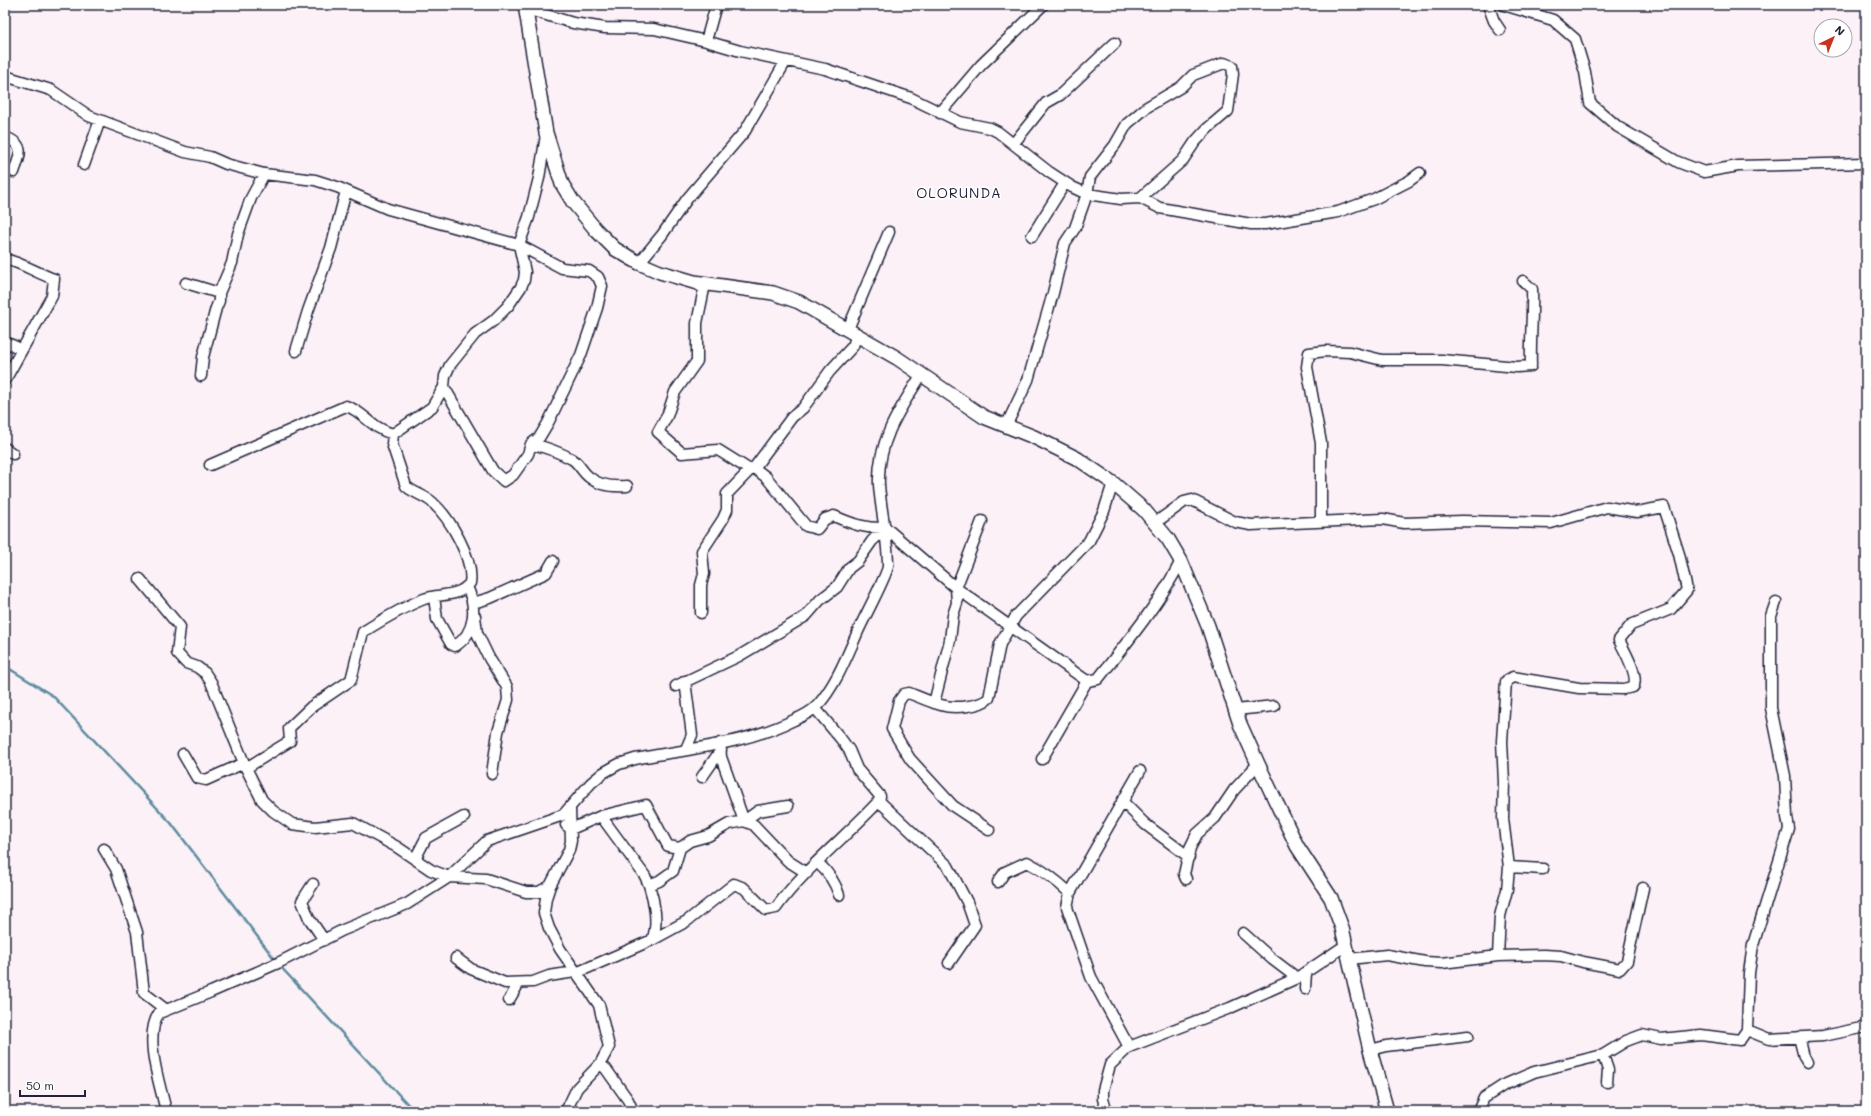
<svg xmlns="http://www.w3.org/2000/svg" width="1871" height="1116" font-family="Mali,sans-serif">
	<style>
		.lines { fill: none; stroke-linecap: round; stroke-linejoin: round }
		.stream { stroke: #5c8a9f; stroke-width: 2.5 }
		.minor-casing { stroke: #22223b; stroke-width: 13 }
		.tertiary-casing { stroke: #22223b; stroke-width: 16 }
		.minor { stroke: #fff; stroke-width: 10 }
		.tertiary { stroke: #fff; stroke-width: 13 }
		.labels { text-anchor: middle; dominant-baseline: central; stroke-width: 3.5; stroke-linejoin: round; paint-order: stroke }
		.quarter-label { font-size: 14px; letter-spacing: 1px; fill: #22223b; stroke: #fff }
	</style>
	<rect width="100%" height="100%" fill="#fbf1f7"/>
	<filter id="ink" filterUnits="userSpaceOnUse"><feTurbulence type="fractalNoise" baseFrequency=".025" numOctaves="2"/><feDisplacementMap in="SourceGraphic" scale="8" xChannelSelector="R" yChannelSelector="G"/><feConvolveMatrix kernelMatrix="1 2 1 2 8 2 1 2 1" color-interpolation-filters="sRGB"/></filter>
	<g filter="url(#ink)">
		<g class="lines">
			<path class="stream" d="M5,666L53,696L171,823L276,961
				M279,965L414,1111"/>
			<defs>
				<path id="minor" d="M1488,5L1494,21L1500,30
					M1504,5L1553,20L1575,39L1585,72L1590,103L1618,127L1678,162L1704,172L1738,166L1866,163
					M526,9L573,23L605,28L654,29L706,41L740,51L825,69L911,98L960,122L990,128L998,132L1049,172L1072,187L1087,194L1121,199L1140,198L1160,208L1251,224H1265L1338,212L1374,199L1409,181L1420,173
					M706,41L716,5
					M5,76L51,90L89,116L185,152L210,157L226,164L264,174L315,180L337,187L388,209L519,245L562,268L589,271L598,277L602,286L597,308L581,355L548,423L539,438L531,444L528,454L513,475L504,481L493,471L444,387
					M940,113L981,65L1043,5
					M5,137C26,145 20,155 14,172
					M1014,143L1046,103L1060,95L1115,43
					M84,165L100,120
					M1032,236L1065,183
					M5,259C22,263 37,273 54,279L52,296L5,380
					M639,263L662,235L687,199L745,131L786,61
					M694,282L704,289L697,323V361L675,392L667,416L658,432L682,453L718,450L750,470L754,468
					M186,283L219,293
					M848,329L889,232
					M857,334L853,346L830,371L803,408L792,417L754,468L766,477L806,526L817,529L825,519L834,516C852,524 866,529 886,528L956,588L1087,681L1098,679C1128,641 1159,604 1181,561
					M5,342L21,349
					M296,351L308,311L331,248L346,191
					M201,376L203,357L216,308L219,301V293L232,263L238,234L251,198L264,174
					M1006,426L1028,380L1053,293L1065,243L1075,228L1087,194L1090,177L1115,145L1127,124L1147,107L1181,87L1193,75L1224,63L1232,66L1233,74L1228,111L1207,129L1195,142L1183,160L1140,198
					M531,444C545,447 559,452 572,459C579,463 582,472 589,477C599,486 614,487 627,486
					M5,448L13,454
					M210,465L346,406C362,410 372,429 393,434L432,407L444,387L445,376L450,365L475,334L493,321L508,306L521,287L524,280L525,272L519,245L529,217L539,178L546,135
					M1321,521V443L1307,367L1309,353L1326,351L1350,352L1382,360H1442L1517,367L1531,366C1530,340 1533,315 1532,289L1523,281
					M1155,523L1184,502L1192,500L1235,522L1251,525L1383,519L1404,523L1462,521L1551,523L1607,507L1637,512L1664,507L1679,554L1687,590L1671,609L1631,625L1619,640C1624,650 1640,677 1633,687L1623,689L1579,688L1513,677L1506,681L1502,741L1504,782L1503,819L1509,867L1507,890L1500,916L1498,956
					M140,579L180,627L177,653L186,663L197,667L205,673L211,682L246,768L262,800L273,811L292,824L315,827L353,823L397,847L431,870L449,877L486,879L526,892H539L550,886
					M434,597L437,619L451,644L455,646C476,633 477,607 467,587
					M473,603L490,598L546,573L553,561
					M701,613V585L704,574L702,551L723,519L727,510V494L750,470
					M475,616L477,633L489,658L507,687L508,700L498,732L492,774
					M685,681L692,735L686,749
					M676,686L739,656L806,616L820,600L837,587L849,568L858,561L872,541L886,528
					M934,703L950,640L953,615L957,603L956,588L982,521
					M1236,710L1274,706
					M720,743L721,757L744,821L758,811L788,806
					M183,754L197,778L206,780L244,763
					M1042,759L1087,681
					M246,768L290,741L289,728L311,707L351,680L363,632C382,620 403,607 424,599C440,593 458,598 470,583C474,559 450,518 432,502C424,495 413,493 406,486L392,444L393,434
					M702,777L721,750
					M879,801L948,866L967,902L975,925L949,963
					M1122,801L1145,824L1189,857
					M601,816L645,876L649,885L659,881L673,871L680,848
					M566,825L571,829L601,816L646,805L668,846L680,848L690,841L708,836L729,824L744,821L754,825L788,861L807,873
					M989,830L953,806L910,759L892,729L899,701L904,694L909,693C919,697 930,702 941,705C953,709 980,707 989,698L1000,644L1016,616L1089,541L1104,511L1113,483
					M104,849L116,869L137,932L144,993L165,1009
					M415,859L426,838L464,817
					M817,862C827,871 835,881 839,895
					M1509,867L1543,869
					M1186,879L1184,874L1190,848L1197,834L1215,818L1234,790L1258,764
					M998,882L1005,872L1027,862C1043,870 1056,880 1070,893
					M313,884L302,901L309,918L324,940
					M649,885C654,900 659,925 652,940
					M1243,933L1272,959L1297,978
					M456,958L471,969L505,983L533,982L549,976L575,972
					M1349,959L1387,955L1425,962L1442,963L1498,956L1544,955L1561,956L1583,962L1620,969L1627,961L1643,888
					M576,973L652,940L687,921L734,884L744,888L766,910L776,908C805,868 846,837 879,801L880,796L857,769L849,750L841,739L815,708
					M1305,989L1306,972
					M509,1000L519,983
					M1747,1030L1769,1039L1823,1036L1866,1027
					M1799,1037L1804,1057L1807,1062
					M1129,1047L1091,977L1067,907L1070,893L1140,771
					M1370,1050L1386,1046L1468,1036
					M1603,1055L1608,1070L1607,1082
					M600,1064L606,1069L628,1100L633,1111
					M166,1111C160,1084 143,1037 159,1013L211,992L278,963L343,930L407,904L449,877L487,841L563,815L591,783L603,773L619,764L635,759C688,749 745,744 794,720C801,717 811,712 817,706C837,684 848,653 860,627C865,616 888,573 888,566C888,539 881,512 879,485C877,441 900,409 922,374
					M566,1111L577,1088L600,1064L609,1047L599,1005L560,949L549,928L544,913L546,898L550,886L569,850L571,841L570,809
					M1107,1111L1103,1099V1090L1110,1065L1129,1047L1230,1008L1297,978L1346,945
					M1478,1111L1484,1098L1504,1085L1534,1072L1603,1055L1626,1041L1642,1035L1661,1039L1701,1035L1740,1040L1747,1030L1749,973L1753,945L1789,829L1787,817L1785,776L1771,708V616L1776,602"/>
				<path id="tertiary" d="M525,5L546,133L562,184L573,202L596,230L615,249L639,263L660,272L694,282L773,293L799,302L897,358L984,417L1034,437L1078,459L1113,483L1144,510L1168,539L1181,561L1208,626L1240,724L1258,764L1297,846L1331,898L1342,928L1370,1050L1387,1111"/>
			</defs>
			<use href="#minor" class="minor-casing"/>
			<use href="#tertiary" class="tertiary-casing"/>
			<use href="#minor" class="minor"/>
			<use href="#tertiary" class="tertiary"/>
		</g>
	</g>
	<g class="labels">
		<g class="quarter-label">
			<text x="959" y="192">OLORUNDA</text>
		</g>
	</g>
	<rect width="1871" height="1116" fill="none" stroke="#fff" stroke-width="20"/>
	<rect x="10" y="10" width="1851" height="1096" fill="none" stroke="#22223b" stroke-width="1.5" filter="url(#ink)"/>
	<g transform="translate(1833 38) rotate(43)"><circle r="19" fill="#ffffff" stroke="#a7a7b1"/>
	<path d="M0-3L7 15L0 10L-7 15Z" fill="#c8321e"/>
	<text y="-6" font-size="11" font-weight="bold" text-anchor="middle" fill="#22223b">N</text>
	</g>
	<path d="M20 1090v6h65v-6" fill="none" stroke="#22223b" stroke-width="2"/>
	<text x="26" y="1090" font-size="12" fill="#22223b" stroke="#ffffff" stroke-width="3" paint-order="stroke">50 m</text>
</svg>
